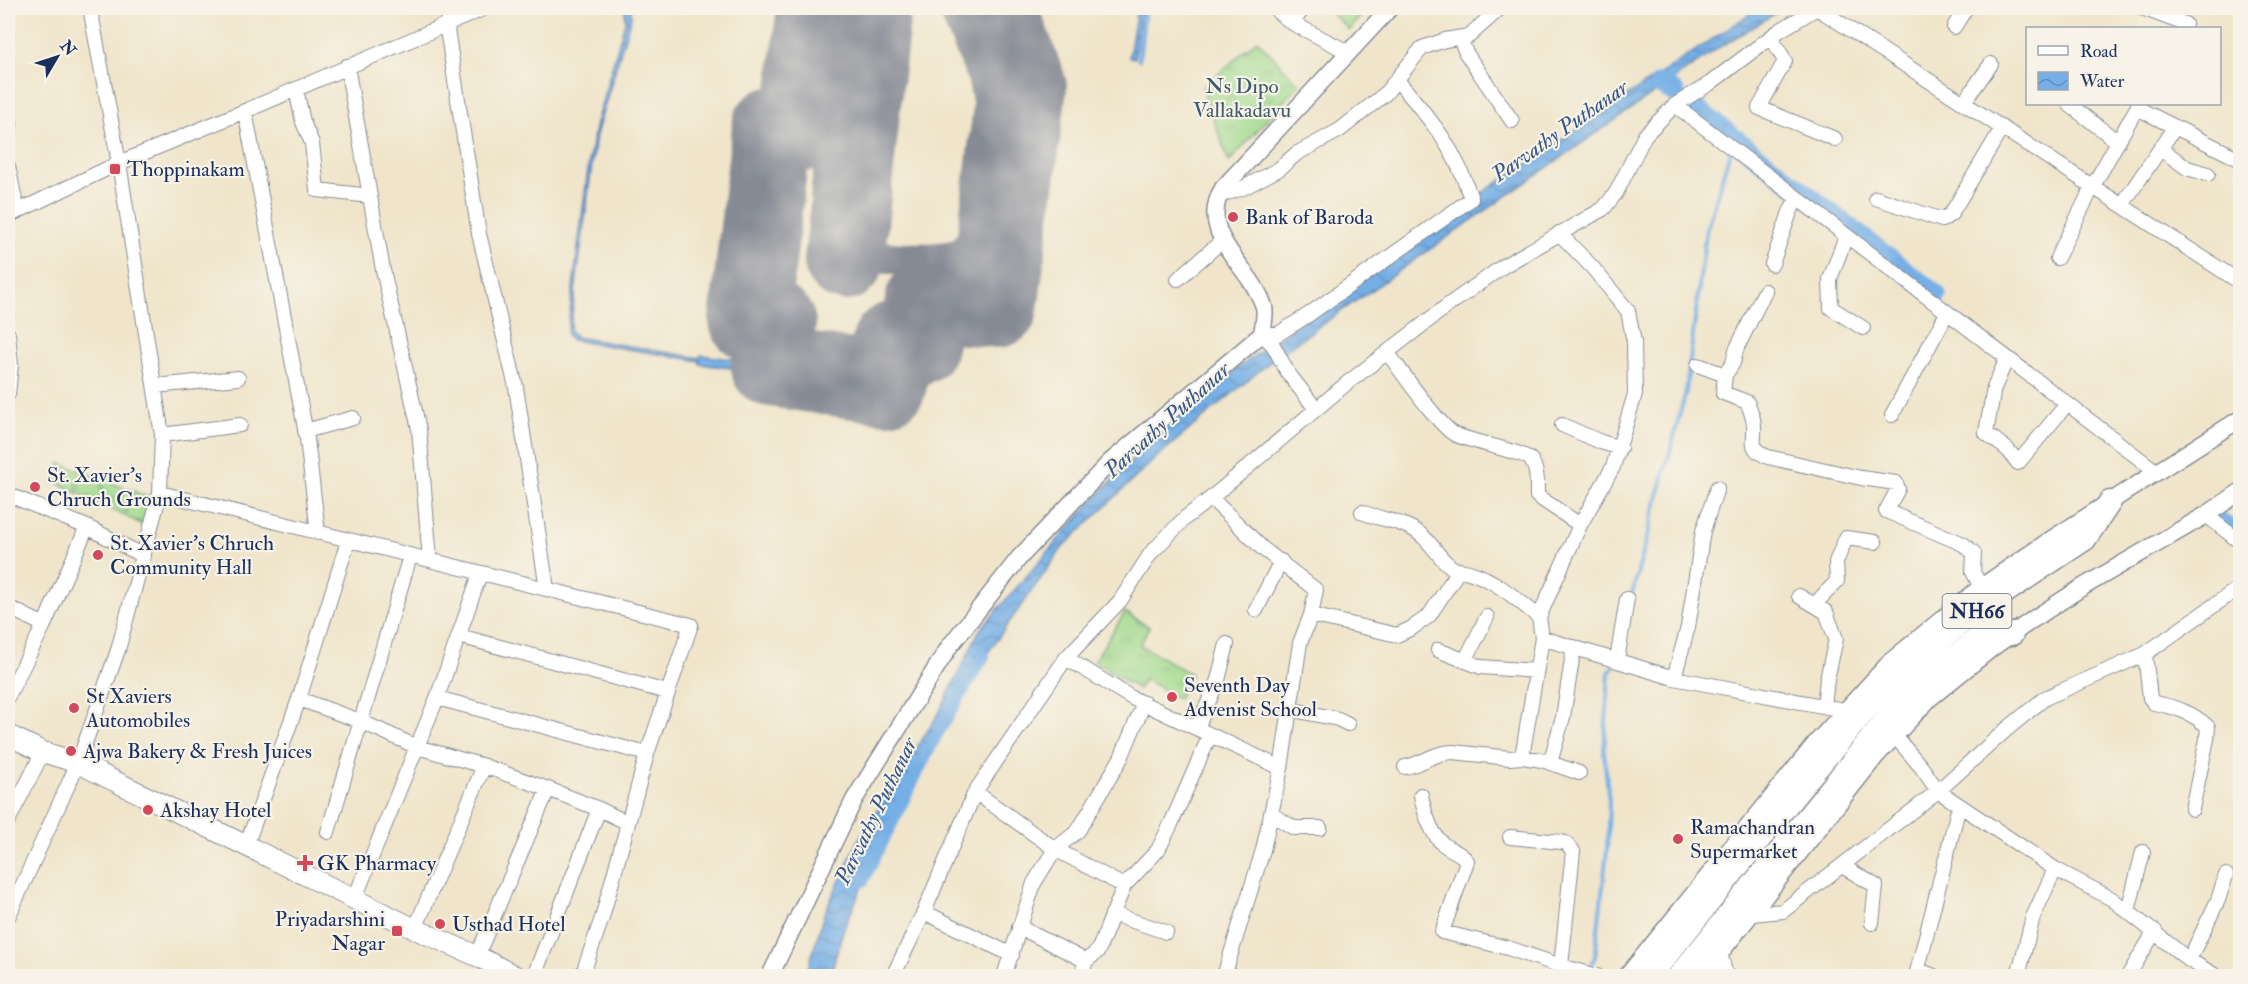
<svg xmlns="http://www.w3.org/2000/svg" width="2248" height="984" font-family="'IM FELL Double Pica',serif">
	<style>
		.grass { fill: url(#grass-tufts); stroke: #5e8475; stroke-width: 1.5 }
		.cemetery { fill: url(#cemetery-stones); stroke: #5e8475; stroke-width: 1.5 }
		.water { fill: url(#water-waves); stroke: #486fa2; stroke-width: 1.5 }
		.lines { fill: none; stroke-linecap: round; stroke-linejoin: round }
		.stream { stroke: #75afe6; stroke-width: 4 }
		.canal { stroke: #75afe6; stroke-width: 12 }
		.river { stroke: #75afe6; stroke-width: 21 }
		.taxiway { stroke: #868a94; stroke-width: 32 }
		.runway { stroke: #868a94; stroke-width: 80 }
		.minor-casing { stroke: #868a94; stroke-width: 16 }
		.tertiary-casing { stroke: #868a94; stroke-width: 19 }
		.secondary-casing { stroke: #868a94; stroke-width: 22 }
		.trunk-casing { stroke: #868a94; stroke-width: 25 }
		.minor { stroke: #fff; stroke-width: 14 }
		.tertiary { stroke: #fff; stroke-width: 16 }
		.secondary { stroke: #fff; stroke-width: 20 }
		.trunk { stroke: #fff; stroke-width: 22 }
		.poi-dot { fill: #d1495b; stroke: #f7f3e8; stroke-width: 2 }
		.labels { text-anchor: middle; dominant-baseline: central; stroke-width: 4.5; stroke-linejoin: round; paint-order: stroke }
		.shield { fill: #f7f3e8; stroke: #5d6a87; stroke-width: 1.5 }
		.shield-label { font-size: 20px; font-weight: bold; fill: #1b2f5e }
		.park-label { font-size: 21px; fill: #3c5a6a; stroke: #f7f3e8 }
		.poi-label { font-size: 21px; fill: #1b2f5e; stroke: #f7f3e8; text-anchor: start }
		.water-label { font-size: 22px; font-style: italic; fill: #365587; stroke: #f7f3e8 }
	</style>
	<defs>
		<pattern id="grass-tufts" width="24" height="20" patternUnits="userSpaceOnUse" patternTransform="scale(1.5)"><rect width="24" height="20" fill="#a0d98c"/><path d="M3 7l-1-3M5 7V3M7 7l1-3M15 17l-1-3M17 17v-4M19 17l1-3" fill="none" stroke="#89bb7b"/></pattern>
		<pattern id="cemetery-stones" width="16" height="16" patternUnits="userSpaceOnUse" patternTransform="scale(1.5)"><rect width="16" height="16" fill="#a0d98c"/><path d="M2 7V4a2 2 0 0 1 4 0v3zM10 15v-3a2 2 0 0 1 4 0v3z" fill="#89bb7b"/></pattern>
		<pattern id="water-waves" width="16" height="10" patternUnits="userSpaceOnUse" patternTransform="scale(1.5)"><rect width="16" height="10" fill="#75afe6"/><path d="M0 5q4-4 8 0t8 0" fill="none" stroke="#5f8fbe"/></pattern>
	</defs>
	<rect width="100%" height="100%" fill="#f7f3e8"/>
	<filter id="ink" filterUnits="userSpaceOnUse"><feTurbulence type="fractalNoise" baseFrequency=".0167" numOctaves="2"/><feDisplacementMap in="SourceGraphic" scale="12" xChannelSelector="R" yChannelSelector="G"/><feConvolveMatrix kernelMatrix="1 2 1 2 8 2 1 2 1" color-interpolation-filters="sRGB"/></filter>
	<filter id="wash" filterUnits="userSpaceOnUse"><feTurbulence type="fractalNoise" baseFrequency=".008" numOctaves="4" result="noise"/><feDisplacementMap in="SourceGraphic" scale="24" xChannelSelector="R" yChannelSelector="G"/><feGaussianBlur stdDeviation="1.35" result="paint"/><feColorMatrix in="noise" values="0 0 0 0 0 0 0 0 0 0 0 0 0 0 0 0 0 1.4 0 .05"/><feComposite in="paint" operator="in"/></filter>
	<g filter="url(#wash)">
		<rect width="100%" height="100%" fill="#f0e5ca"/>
		<path class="grass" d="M1326,8H1362L1365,11L1349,30Z
			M1257,40L1299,84L1229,162L1202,88Z
			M1125,612L1149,627L1140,645L1191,674L1178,699L1145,679L1138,689L1094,661Z"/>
		<path class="cemetery" d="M60,463L149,497L147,527L54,481Z"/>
		<path class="water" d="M625,8H631V17L596,135L570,330L576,337L700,358L701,355L738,360L737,369L700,364V361L572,340L567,335L590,153L596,123L625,22Z
			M1137,8H1142L1135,58L1129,57Z
			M1759,8H1784L1723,45L1277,356L1158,456L1063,547L959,693L892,816L843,931L830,976H806L824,914L860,837L939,713L979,631L1090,503L1128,464L1187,406L1269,345L1461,207Z"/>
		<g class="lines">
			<path class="stream" d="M1139,60L1145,8
				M1631,598L1686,391L1706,231L1730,152
				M1592,963L1595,956L1607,850L1609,803L1604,752L1609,673L1613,667"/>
			<path class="canal" d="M2217,515L2240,532
				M863,881L935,738L984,656"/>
			<path class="river" d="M1660,84L1674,92
				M1687,102L1936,295"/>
			<path class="taxiway" d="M868,64C857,119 815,167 829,226C831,234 834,245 842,249C861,259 935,262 955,255C964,252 970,246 973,236L988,114V100L983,77L954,8"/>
			<path class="runway" d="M817,8L802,132L772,127L749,320L776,324L771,367L887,384L892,342L917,345L925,301L998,308L1027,87L997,8
				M844,261L871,10"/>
		</g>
	</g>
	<g filter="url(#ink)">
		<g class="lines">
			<defs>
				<path id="minor" d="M1277,8L1278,12L1292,23L1348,52
					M1817,8L2240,282
					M2142,8L2185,24
					M446,23L479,234L516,387L547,589
					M1292,23L1304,8
					M1954,27L1966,8
					M1771,37L1785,61L1759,108L1835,139
					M1460,38L1466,53L1512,121
					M347,66L383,270L419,429L430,560
					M296,89L303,122L312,143L317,190L370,196
					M1964,102L1991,64
					M1675,105L2157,472
					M2071,106L2118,142
					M2137,108L2237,158
					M8,110L10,125L8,130
					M245,111L307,439L318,533
					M2161,149L2187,168L2208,174
					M8,166L17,210
					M1218,196L1243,188L1279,169L1296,154L1340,130L1385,94L1422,48L1445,40L1469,36L1498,10L1496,8
					M1876,198L1942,220L1951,214L2002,128
					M2122,205L2175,127
					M8,216L119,163L245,111L485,8
					M1846,236L1830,279L1831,308L1863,328
					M2057,258L2093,186L2139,104
					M1772,264L1790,212L1797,198
					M1178,279L1222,241
					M8,334L11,365L8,394
					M1262,334H1278L1308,315L1471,199C1456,148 1430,119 1397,80
					M1262,334L1273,345L1288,373L1316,409
					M1387,352C1400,369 1438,425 1454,434C1468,441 1527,453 1531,460C1538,470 1537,484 1537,496L1580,525
					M2007,358L1994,388L1986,433L2008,450L2018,463L2067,404
					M1698,365L1725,375L1723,393L1747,402C1750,409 1754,418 1754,426C1755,444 1748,448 1768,457L1861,478L1896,483L1898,489L1886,511L1963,544L1974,553L1973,572L1981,587
					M1725,375L1733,363L1736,350L1765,291
					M155,386L238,378
					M1892,415L1947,313
					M1562,425L1601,442L1620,448
					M305,431L353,418
					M162,435L240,425
					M8,493L14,497L87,527L144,556
					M160,493L691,625L647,754L602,918L582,976
					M1211,498L1262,548L1316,590L1311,615L1300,643L1281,768L1263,850L1224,976
					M1362,512C1380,520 1404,521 1420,534C1435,546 1441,563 1458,571
					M2206,515L2240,542
					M1799,596L1826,612L1836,639L1827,679L1824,706
					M1814,605L1837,581L1836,562L1846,538L1875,542
					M8,607L44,625
					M1256,610L1281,561
					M1311,615L1397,635L1412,628L1429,616L1459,570C1490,574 1516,599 1539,617
					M459,636L667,692
					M1542,638L1674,678L1844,710
					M1438,650L1481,667L1536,671
					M2145,654L2150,698L2154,703C2175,707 2192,712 2208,727L2207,739L2192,809
					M1066,658L1132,698L1281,768
					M1617,660L1627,599
					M1465,661L1487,617
					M1674,678L1688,627L1703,531L1717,488
					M8,696L44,625L87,527
					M437,698L647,754
					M299,699L360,721L417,747L484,766L548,789L599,809L628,823
					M1289,709L1338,719L1348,724
					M1197,728L1218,680L1227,644
					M1894,735L1922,768L1938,791L2055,869L2112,899L2189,960L2216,976
					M1522,757L1542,638L1539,617L1580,525L1613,467L1635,394L1634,342L1628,311L1592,267L1559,233
					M1550,763L1563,717L1574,647
					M1405,767C1422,764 1435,752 1453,752L1510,758L1522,757L1542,760L1579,773
					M975,792L1055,849L1124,886L1158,850L1171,824L1210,735
					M1421,795C1424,812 1432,838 1447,847C1455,852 1461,853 1467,861L1442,932L1508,948L1561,966
					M1271,814L1294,828H1320
					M8,821L43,752
					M328,832L410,556
					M1510,837L1561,842L1566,843L1573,851L1561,966L1597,976
					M246,846L299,699L348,541
					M1842,866L1876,886L1872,923
					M354,900L437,698L480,574
					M2128,911L2143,852
					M924,912L1012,955
					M1112,914L1166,932
					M1752,914L1783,911L1938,791L2007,729L2045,698L2145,654L2240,587
					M8,917L78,763L118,650L160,493L162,435L119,163L90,8
					M1019,927L1086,961L1098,951L1124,886
					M415,929L484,766
					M1720,952L1726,976
					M477,956L548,789
					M2189,960L2218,900L2226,875
					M1918,970L1934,976
					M534,976L599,809
					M893,976L924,912L975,792L1066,658L1120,601L1151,553L1185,518L1211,498L1346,384L1447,306L1505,265L1603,209L1616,193L1645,135L1675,105L1709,84L1779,31L1817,8
					M1004,976L1034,883L1055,849L1078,831L1121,758L1144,703
					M1081,976L1086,961
					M1916,976L1959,806
					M2018,976L2033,917L2055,869
					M2128,976L2155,931"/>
				<path id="tertiary" d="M770,976L854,800L949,647L1019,558L1110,462L1262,334C1263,326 1266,314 1264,307C1252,266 1195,235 1223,188L1390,8
					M1627,976L1815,744L1891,661L1981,587L2047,542L2240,419
					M1702,976L1876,756L1930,698L1992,648L2032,620L2081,588L2206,515L2240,492"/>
				<path id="secondary" d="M8,735L43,752L78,763L415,929L477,956L515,976"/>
				<path id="trunk" d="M1650,976L1807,780L1878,695L1899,675L1969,616L2085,539L2110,502
					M1679,976L1894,710L1916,689L1985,632L2012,634"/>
			</defs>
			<use href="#minor" class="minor-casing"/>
			<use href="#tertiary" class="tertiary-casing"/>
			<use href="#secondary" class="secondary-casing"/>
			<use href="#trunk" class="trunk-casing"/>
			<use href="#minor" class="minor"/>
			<use href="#tertiary" class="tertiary"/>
			<use href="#secondary" class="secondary"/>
			<use href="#trunk" class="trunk"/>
		</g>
	</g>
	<g class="poi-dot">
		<rect x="109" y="163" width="12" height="12" rx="3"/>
		<circle cx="1233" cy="217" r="6"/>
		<circle cx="35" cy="487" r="6"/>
		<circle cx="98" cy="555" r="6"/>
		<circle cx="1172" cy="697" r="6"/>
		<circle cx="74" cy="708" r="6"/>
		<circle cx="71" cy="751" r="6"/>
		<circle cx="148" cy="810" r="6"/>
		<circle cx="1678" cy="839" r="6"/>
		<path d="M302 854h6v6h6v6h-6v6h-6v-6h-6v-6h6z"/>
		<circle cx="440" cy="924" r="6"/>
		<rect x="391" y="925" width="12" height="12" rx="3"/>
	</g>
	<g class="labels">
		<rect class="shield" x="1942.5" y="594" width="69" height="34" rx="4.5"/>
		<g class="shield-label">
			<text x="1977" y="611">NH66</text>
		</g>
		<g class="park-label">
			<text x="1242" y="86">Ns Dipo<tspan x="1242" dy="24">Vallakadavu</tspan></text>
		</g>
		<g class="poi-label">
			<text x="127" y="169">Thoppinakam</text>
			<text x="1245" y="217">Bank of Baroda</text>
			<text x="47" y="475">St. Xavier's<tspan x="47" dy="24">Chruch Grounds</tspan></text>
			<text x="110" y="543">St. Xavier's Chruch<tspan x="110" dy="24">Community Hall</tspan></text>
			<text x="1184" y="685">Seventh Day<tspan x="1184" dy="24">Advenist School</tspan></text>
			<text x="86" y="696">St Xaviers<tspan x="86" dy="24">Automobiles</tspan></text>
			<text x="83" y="751">Ajwa Bakery &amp; Fresh Juices</text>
			<text x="160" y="810">Akshay Hotel</text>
			<text x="1690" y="827">Ramachandran<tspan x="1690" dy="24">Supermarket</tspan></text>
			<text x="317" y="863">GK Pharmacy</text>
			<text x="385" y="919" text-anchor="end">Priyadarshini<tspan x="385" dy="24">Nagar</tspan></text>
			<text x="452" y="924">Usthad Hotel</text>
		</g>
		<g class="water-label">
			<text transform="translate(1560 131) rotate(-35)">Parvathy Puthanar</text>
			<text transform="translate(1167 420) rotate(-42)">Parvathy Puthanar</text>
			<text transform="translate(876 811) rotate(-64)">Parvathy Puthanar</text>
		</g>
	</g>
	<rect width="2248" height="984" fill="none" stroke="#f7f3e8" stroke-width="30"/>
	<rect x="2026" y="27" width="195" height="78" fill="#f7f3e8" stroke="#9fa5b1" stroke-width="1.5"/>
	<rect x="2038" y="46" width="30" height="9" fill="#ffffff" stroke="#9fa5b1" stroke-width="1.5"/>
	<text x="2080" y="57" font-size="18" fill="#1b2f5e">Road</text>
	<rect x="2038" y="72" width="30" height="18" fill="url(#water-waves)" stroke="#9fa5b1" stroke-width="1.5"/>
	<text x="2080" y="87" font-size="18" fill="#1b2f5e">Water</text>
	<g transform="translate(57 57) rotate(51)" stroke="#f7f3e8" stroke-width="4.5" paint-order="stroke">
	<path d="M0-4.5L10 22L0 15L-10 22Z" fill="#1b2f5e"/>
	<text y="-9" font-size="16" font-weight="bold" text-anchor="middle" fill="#1b2f5e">N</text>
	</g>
</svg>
